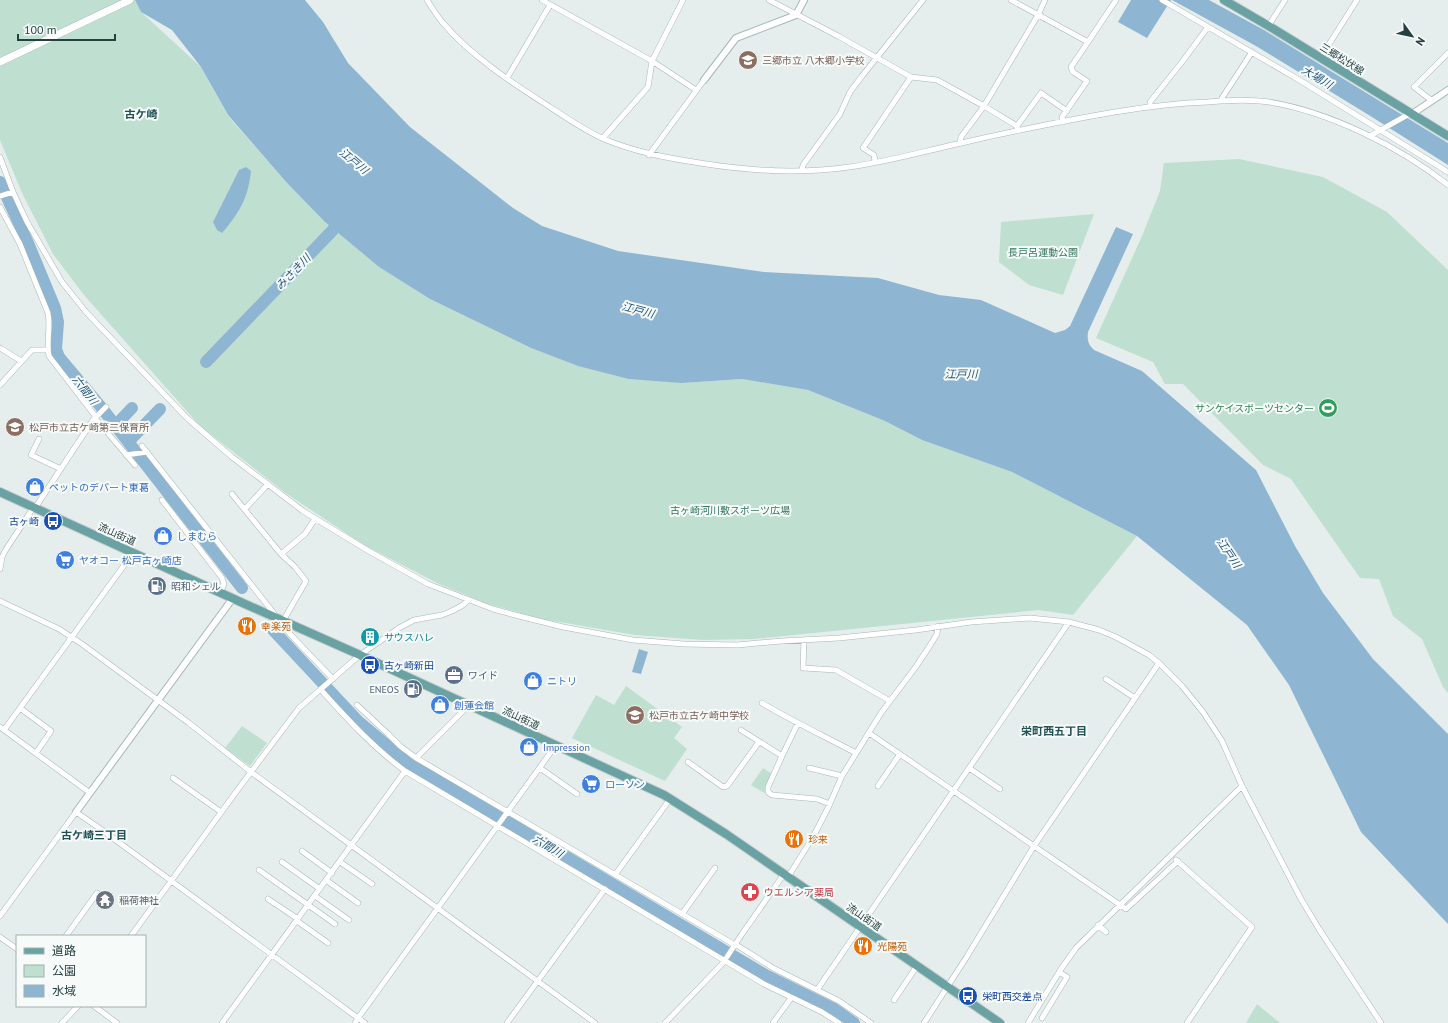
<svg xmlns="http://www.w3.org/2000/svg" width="1448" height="1023" font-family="'PT Sans','Noto Sans JP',sans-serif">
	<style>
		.green { fill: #bfdfd0 }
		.water { fill: #8eb5d2 }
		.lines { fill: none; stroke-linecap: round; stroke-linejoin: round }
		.river { stroke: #8eb5d2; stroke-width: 12 }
		.minor-casing { stroke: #a7b6b6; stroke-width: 6 }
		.tertiary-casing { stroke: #a7b6b6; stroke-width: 8 }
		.secondary-casing { stroke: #a3bab8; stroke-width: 8 }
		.primary-casing { stroke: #c2caca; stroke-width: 10 }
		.minor { stroke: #fff; stroke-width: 5 }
		.tertiary { stroke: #fff; stroke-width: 6 }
		.secondary { stroke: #fff; stroke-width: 7 }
		.primary { stroke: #6aa2a3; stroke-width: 8 }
		.labels { text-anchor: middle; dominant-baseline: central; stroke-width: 4; stroke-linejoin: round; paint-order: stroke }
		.street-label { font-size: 10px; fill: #244040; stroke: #f6faf9 }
		.education-label { font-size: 10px; fill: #785e54; stroke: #f6faf9; text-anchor: start }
		.park-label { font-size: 10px; fill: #2e775f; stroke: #f6faf9 }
		.leisure-label { font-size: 10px; fill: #27864d; stroke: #f6faf9; text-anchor: end }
		.shop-label { font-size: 10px; fill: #366cbe; stroke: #f6faf9; text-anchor: start }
		.transit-label { font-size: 10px; fill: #164399; stroke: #f6faf9; text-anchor: start }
		.service-label { font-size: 10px; fill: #4e5e75; stroke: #f6faf9; text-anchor: start }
		.food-label { font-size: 10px; fill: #c56008; stroke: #f6faf9; text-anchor: start }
		.culture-label { font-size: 10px; fill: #0d838f; stroke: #f6faf9; text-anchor: start }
		.health-label { font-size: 10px; fill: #be3a42; stroke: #f6faf9; text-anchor: start }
		.worship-label { font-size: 10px; fill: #5b616d; stroke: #f6faf9; text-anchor: start }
		.water-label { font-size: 11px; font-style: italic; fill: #1e527c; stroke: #f6faf9 }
		.neighbourhood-label { font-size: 11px; font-weight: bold; fill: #205153; stroke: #f6faf9 }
	</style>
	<rect width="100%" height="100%" fill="#e5eeed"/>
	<path class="green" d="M0,0H135L141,12L201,67L228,116L287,183L325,222L379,267L430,299L531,348L578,366L682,383L742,379L808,390L885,421L922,440L1012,472L1137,536L1073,615L1039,610L754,639L703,640L635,635L542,619L488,604L439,584L364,545L287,494L200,426L84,295L53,254L22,193L0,140Z
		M1239,159L1323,177L1387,212L1448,270V693L1443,687L1422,639L1393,616L1379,579L1360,578L1291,479L1263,465L1183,384H1165L1153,362L1096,338L1142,236L1160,191L1164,163Z
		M1094,214L1063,295L1029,285L999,262L1001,222Z
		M626,686L682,727L674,738L687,749L665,781L572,738L596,695L614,705Z
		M242,726L267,743L250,766L225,748Z
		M763,768L772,774C768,781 762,789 768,795L751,785Z
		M1257,1004L1280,1023H1246Z"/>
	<path class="water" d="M135,0H305L323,22L348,63L410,127L513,208L542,226L618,251L764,272L878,278L939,295L981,300L1055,333L1065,330L1070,326L1116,227L1133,234L1088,332C1087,340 1088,344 1094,350L1142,371L1256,470L1295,546L1323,593L1373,659L1448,734V924L1361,832L1289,685L1247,625L1137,536L1012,472L922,440L885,421L808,390L742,379L682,383L629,379L578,366L531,348L430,299L379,267L325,222L287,183L228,115L201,67L172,30L141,12Z
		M1131,0H1171L1147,38L1118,22Z
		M1172,0H1209L1264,30L1448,143V165L1372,117L1256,46Z
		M246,167L251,171C248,198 240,212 222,233L217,230L213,222L239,170Z
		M639,649L648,652L641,674L632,672Z"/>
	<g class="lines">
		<path class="river" d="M0,182L28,243L55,308L58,322L56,349L59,357L101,407L242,588
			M206,362L331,232L344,217
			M115,426L132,408
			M128,442L160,409
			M273,630L358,721L408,763L767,976L834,1009L854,1023"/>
		<defs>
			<path id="minor" d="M427,0C432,8 437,16 443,23C470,55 512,83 547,105C565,117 584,130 604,139C635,152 667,158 700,163C749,171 800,174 849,167C886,162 921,152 957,144C1009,132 1062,121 1115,112C1146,107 1177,103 1208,102C1228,100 1249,99 1269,102C1330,112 1400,147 1448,185
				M542,0L652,61L696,90
				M769,0L838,36L911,77L937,80L984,106L1017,126L1018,131
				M1011,0L1088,42L1071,67L1073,72L1087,81L1062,117L1063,122
				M1162,0L1301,81L1448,172
				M1269,25L1285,0
				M1088,42L1116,0
				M1321,57L1357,0
				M507,78L550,5
				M1431,100L1414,87L1448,53
				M1222,101V98L1252,52
				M1150,107V102L1182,62L1208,27
				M1017,126L1041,93L1067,111
				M1370,136L1411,113
				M603,138L648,87L652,61L683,0
				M960,143L961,137L984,106L1038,15L1045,0
				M649,155L704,80
				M0,157L13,192L27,222L62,282L86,312L187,418L232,457L303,511L367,550L428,584L493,609L515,615L563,627L633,640L684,644L737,645L782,641L839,638L916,630L971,622L1030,618L1069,622L1099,630L1116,637L1149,655L1159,663
				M875,162L874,155L863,148L911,77
				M802,170L803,165L840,114L850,92L862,76L923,0
				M0,196L13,192
				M0,207L20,244L48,313C51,327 46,342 49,356L96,417
				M0,348L21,361
				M0,385L32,350H48
				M95,418L135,465
				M39,439L31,455L61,469
				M142,446L276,616
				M126,455L147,452
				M232,494L281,554
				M162,500L222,578L224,584L220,593
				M35,508L93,420L106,407
				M245,509L267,485
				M315,519L305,534L281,554L295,567L306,581L283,621L290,634L333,679
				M0,569L2,557L5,551L33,508
				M0,601L59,629L82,644L189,723L251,772L595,1023
				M804,640L803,668L836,670L890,701
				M1106,679L1135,698
				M321,690C347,719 374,748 405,771L764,984L822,1012L839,1023
				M762,703C792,721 824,736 856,753
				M357,705L388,734L400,746L416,758L466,708L467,705
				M20,708L51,731L36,753
				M0,727L90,793
				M4,730L133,553
				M741,730L782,756L768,787V792L772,795L817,799L830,804
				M869,733L1126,909L1178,861
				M782,756L798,723
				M416,758L735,945
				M688,762L723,787L727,786L759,742
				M540,768L577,794
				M809,768L842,776
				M969,768L1000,789
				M173,778L221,812
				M878,786L900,754
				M302,851L332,873
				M1176,860L1252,927L1187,1023
				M282,862L320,889
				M340,862L372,884
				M259,870L335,924
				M615,875L670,799
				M788,877L813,837L828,808L842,776L881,713L915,668L929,647L937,634L938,626
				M326,880L358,903
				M315,896L349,920
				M268,899L298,919
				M682,914L715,868
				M0,916L76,812L102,830L358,1018L556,745
				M297,921L328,943
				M1098,925L1106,932
				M66,936L97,893
				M131,936L236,792L299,708L360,655L399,628L414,620L442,615L452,611L463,605L468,600
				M0,937L17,949
				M735,944L773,968L839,1001L871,1023
				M817,990L1069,622
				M894,1000L917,966
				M94,1006L117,1023
				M1042,1018L1067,977L1059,972
				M62,1023L78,1006
				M222,1023L405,771
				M355,1023L358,1018L365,1023
				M507,1023L605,889
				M665,1023L723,963L742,934L784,874
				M773,1023L791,998
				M924,1023L966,958L1034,846L1159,663L1182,686L1203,712L1222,741L1242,786L1301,899L1319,929L1381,1023
				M1028,1023L1061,969L1076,948L1242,786"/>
			<path id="tertiary" d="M704,80L736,38L796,15L804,0
				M1412,114L1448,90
				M76,812L233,598"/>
			<path id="secondary" d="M0,62L130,0"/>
			<path id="primary" d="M1224,0L1272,28L1448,136
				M0,492L245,604L360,655L664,795L726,834L1000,1023"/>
		</defs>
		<use href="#minor" class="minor-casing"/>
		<use href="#tertiary" class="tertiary-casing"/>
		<use href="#secondary" class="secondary-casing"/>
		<use href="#primary" class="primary-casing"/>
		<use href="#minor" class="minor"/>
		<use href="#tertiary" class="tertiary"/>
		<use href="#secondary" class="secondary"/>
		<use href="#primary" class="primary"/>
	</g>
	<defs>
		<symbol id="school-disc" viewBox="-11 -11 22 22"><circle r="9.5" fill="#8d6e63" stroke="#f6faf9"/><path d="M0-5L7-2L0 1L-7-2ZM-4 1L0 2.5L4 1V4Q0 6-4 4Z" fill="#fff"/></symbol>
		<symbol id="stadium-disc" viewBox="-11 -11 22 22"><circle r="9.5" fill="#2e9e5b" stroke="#f6faf9"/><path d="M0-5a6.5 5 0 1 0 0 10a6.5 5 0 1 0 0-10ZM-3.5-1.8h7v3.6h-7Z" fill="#fff"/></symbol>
		<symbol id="shop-disc" viewBox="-11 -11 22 22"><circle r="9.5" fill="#3f7fe0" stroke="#f6faf9"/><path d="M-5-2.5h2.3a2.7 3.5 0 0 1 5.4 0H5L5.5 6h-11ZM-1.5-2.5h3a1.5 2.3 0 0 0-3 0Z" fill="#fff"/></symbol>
		<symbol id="bus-disc" viewBox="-11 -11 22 22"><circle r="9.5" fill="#1a4fb4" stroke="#f6faf9"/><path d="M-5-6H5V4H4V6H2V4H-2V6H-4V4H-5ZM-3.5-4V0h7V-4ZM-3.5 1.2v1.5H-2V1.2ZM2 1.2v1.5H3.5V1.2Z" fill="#fff"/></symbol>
		<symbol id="supermarket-disc" viewBox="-11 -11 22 22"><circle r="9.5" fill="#3f7fe0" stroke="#f6faf9"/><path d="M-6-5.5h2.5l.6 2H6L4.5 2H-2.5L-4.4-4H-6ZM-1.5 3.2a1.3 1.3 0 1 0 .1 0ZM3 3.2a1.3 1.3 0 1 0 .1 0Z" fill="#fff"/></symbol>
		<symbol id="fuel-disc" viewBox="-11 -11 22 22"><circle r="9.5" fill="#5c6f8a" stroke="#f6faf9"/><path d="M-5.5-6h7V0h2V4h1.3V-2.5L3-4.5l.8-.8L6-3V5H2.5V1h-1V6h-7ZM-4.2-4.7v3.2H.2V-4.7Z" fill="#fff"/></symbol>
		<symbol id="restaurant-disc" viewBox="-11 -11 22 22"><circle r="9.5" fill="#e8710a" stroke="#f6faf9"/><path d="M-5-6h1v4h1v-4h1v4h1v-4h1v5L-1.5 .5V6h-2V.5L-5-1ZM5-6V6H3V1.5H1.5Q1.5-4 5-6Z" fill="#fff"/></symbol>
		<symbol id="building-disc" viewBox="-11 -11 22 22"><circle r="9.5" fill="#0f9aa8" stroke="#f6faf9"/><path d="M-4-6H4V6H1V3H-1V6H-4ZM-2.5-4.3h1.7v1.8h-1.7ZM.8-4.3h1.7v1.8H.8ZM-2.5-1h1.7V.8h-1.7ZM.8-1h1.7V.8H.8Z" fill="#fff"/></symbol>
		<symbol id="office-disc" viewBox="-11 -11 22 22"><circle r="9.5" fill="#5c6f8a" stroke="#f6faf9"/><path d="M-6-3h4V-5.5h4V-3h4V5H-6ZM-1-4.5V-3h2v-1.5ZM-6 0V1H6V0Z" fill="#fff"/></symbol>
		<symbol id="pharmacy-disc" viewBox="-11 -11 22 22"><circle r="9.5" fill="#e0444e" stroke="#f6faf9"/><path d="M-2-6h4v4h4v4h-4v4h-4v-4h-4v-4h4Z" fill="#fff"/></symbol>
		<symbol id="temple-disc" viewBox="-11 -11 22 22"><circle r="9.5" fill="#6b7280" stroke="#f6faf9"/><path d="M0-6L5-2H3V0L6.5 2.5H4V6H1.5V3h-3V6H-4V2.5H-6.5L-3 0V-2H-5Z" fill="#fff"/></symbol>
	</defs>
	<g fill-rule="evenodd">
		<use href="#school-disc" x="737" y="49" width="22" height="22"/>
		<use href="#stadium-disc" x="1317" y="397" width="22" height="22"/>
		<use href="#school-disc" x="4" y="416" width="22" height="22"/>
		<use href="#shop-disc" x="24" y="476" width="22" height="22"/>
		<use href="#bus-disc" x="42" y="510" width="22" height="22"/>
		<use href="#shop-disc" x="152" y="525" width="22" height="22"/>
		<use href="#supermarket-disc" x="54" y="549" width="22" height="22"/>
		<use href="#fuel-disc" x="146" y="575" width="22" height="22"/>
		<use href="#restaurant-disc" x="236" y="615" width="22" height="22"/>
		<use href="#building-disc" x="359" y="626" width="22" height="22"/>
		<use href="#bus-disc" x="359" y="654" width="22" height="22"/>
		<use href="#office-disc" x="443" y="664" width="22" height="22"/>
		<use href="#shop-disc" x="522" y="670" width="22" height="22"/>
		<use href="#fuel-disc" x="402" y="678" width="22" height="22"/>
		<use href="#shop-disc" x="429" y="694" width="22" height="22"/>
		<use href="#school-disc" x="624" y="704" width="22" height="22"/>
		<use href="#shop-disc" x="518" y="736" width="22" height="22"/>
		<use href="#supermarket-disc" x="580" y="773" width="22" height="22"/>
		<use href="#restaurant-disc" x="783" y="828" width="22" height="22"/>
		<use href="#pharmacy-disc" x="739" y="881" width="22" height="22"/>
		<use href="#temple-disc" x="94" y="889" width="22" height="22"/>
		<use href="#restaurant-disc" x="852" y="935" width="22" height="22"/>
		<use href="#bus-disc" x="957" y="985" width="22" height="22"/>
	</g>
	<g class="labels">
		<g class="street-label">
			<text transform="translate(1342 59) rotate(32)">三郷松伏線</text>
			<text transform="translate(117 534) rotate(24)">流山街道</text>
			<text transform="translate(521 718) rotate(25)">流山街道</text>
			<text transform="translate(864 917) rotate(35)">流山街道</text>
		</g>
		<g class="education-label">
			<text x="762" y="60">三郷市立 八木郷小学校</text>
			<text x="29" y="427">松戸市立古ケ崎第二保育所</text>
			<text x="649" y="715">松戸市立古ケ崎中学校</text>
		</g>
		<g class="park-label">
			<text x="1043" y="252">長戸呂運動公園</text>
			<text x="730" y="510">古ヶ崎河川敷スポーツ広場</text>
		</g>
		<g class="leisure-label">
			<text x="1314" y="408">サンケイスポーツセンター</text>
		</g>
		<g class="shop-label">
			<text x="49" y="487">ペットのデパート東葛</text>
			<text x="177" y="536">しまむら</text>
			<text x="79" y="560">ヤオコー 松戸古ヶ崎店</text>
			<text x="547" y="681">ニトリ</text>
			<text x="454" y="705">創蓮会館</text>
			<text x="543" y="747">Impression</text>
			<text x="605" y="784">ローソン</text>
		</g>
		<g class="transit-label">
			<text x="39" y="521" text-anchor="end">古ヶ崎</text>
			<text x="384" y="665">古ヶ崎新田</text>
			<text x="982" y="996">栄町西交差点</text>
		</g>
		<g class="service-label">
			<text x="171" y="586">昭和シェル</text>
			<text x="468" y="675">ワイド</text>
			<text x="399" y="689" text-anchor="end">ENEOS</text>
		</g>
		<g class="food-label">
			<text x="261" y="626">幸楽苑</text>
			<text x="808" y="839">珍来</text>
			<text x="877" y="946">光陽苑</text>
		</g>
		<g class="culture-label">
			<text x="384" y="637">サウスハレ</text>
		</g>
		<g class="health-label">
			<text x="764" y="892">ウエルシア薬局</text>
		</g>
		<g class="worship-label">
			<text x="119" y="900">稲荷神社</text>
		</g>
		<g class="water-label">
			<text transform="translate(1317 77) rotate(31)">大場川</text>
			<text transform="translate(354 161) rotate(40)">江戸川</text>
			<text transform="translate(293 272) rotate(-46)">みさき川</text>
			<text transform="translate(638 310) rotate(15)">江戸川</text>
			<text x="961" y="374">江戸川</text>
			<text transform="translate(85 390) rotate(52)">六間川</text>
			<text transform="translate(1229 553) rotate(56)">江戸川</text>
			<text transform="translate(548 846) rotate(31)">六間川</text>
		</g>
		<g class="neighbourhood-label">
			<text x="141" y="114">古ケ崎</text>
			<text x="1054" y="731">栄町西五丁目</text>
			<text x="94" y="835">古ケ崎三丁目</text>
		</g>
	</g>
	<rect x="16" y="935" width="130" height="72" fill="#f6faf9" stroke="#a2b0af"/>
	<rect x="24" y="948" width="20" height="6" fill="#6aa2a3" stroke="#a2b0af"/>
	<text x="52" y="955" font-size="12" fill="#244040">道路</text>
	<rect x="24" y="965" width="20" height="12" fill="#bfdfd0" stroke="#a2b0af"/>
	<text x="52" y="975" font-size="12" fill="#244040">公園</text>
	<rect x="24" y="985" width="20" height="12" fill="#8eb5d2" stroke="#a2b0af"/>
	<text x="52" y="995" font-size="12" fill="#244040">水域</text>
	<g transform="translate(1412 36) rotate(123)" stroke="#f6faf9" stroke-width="3" paint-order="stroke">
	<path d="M0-3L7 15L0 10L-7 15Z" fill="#244040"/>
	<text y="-6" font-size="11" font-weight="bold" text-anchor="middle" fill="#244040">N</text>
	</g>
	<path d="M18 34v6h97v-6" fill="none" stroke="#244040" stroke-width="2"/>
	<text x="24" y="34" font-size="12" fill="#244040" stroke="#f6faf9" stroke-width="3" paint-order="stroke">100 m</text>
</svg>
